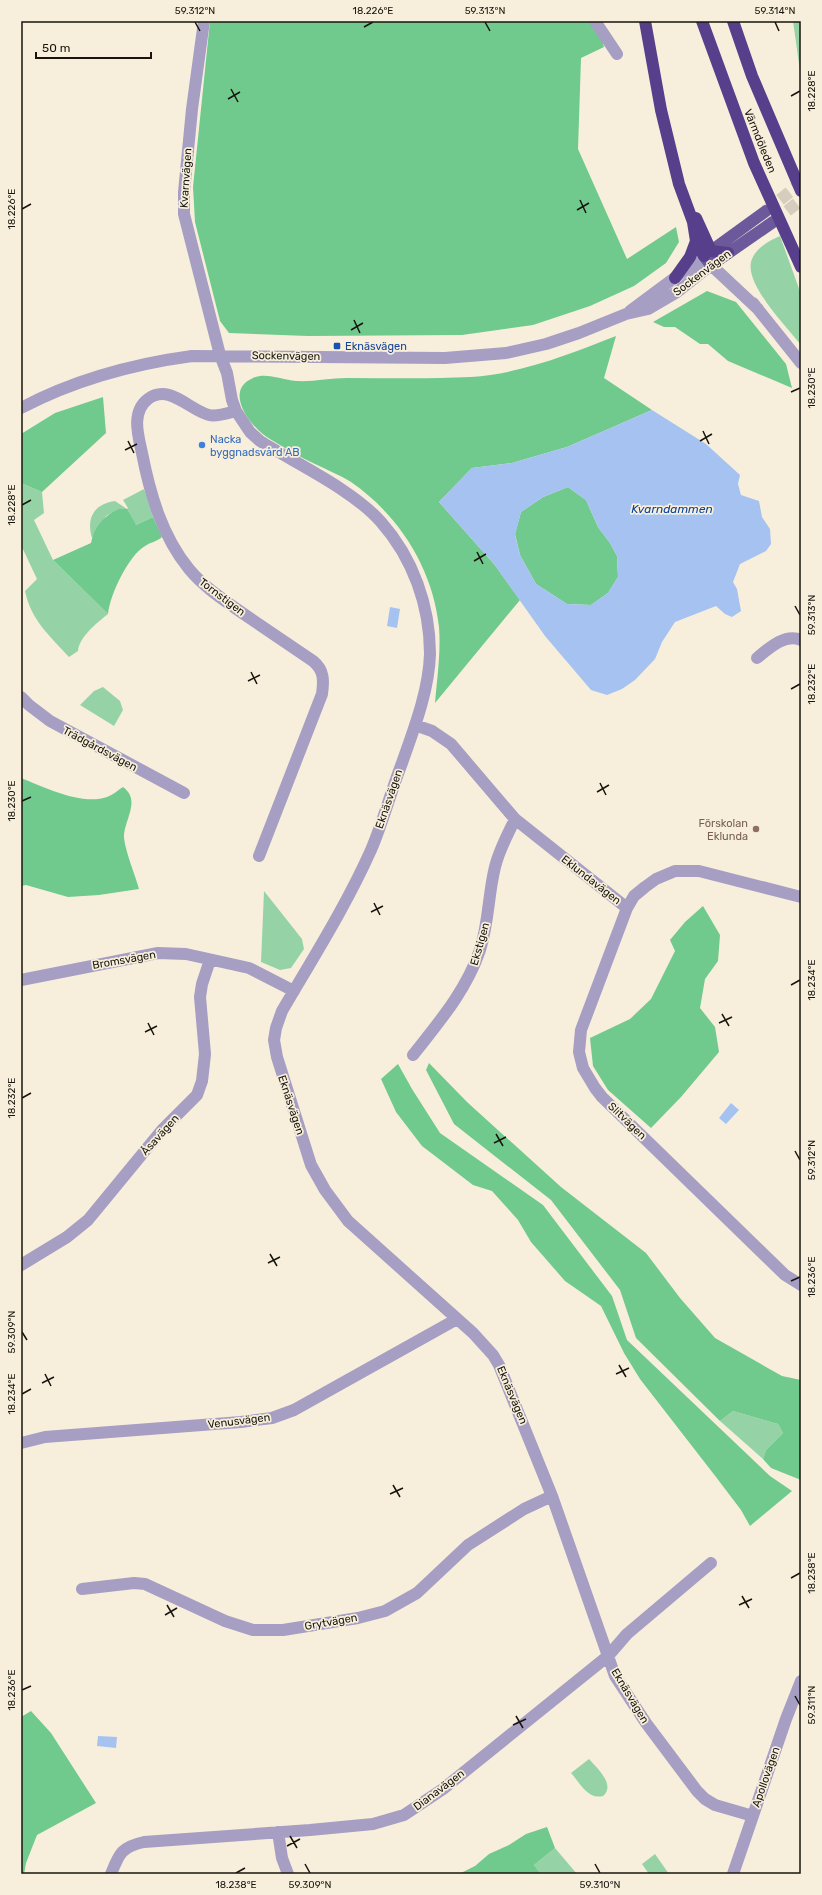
<svg xmlns="http://www.w3.org/2000/svg" width="822" height="1895" font-family="Rubik,sans-serif">
	<style>
		.green { fill: #95d3a6 }
		.forest { fill: #70c98d }
		.water { fill: #a5c2f0; fill-rule: evenodd }
		.lines { fill: none; stroke-linecap: round; stroke-linejoin: round }
		.major-tunnel { stroke: #d6cebc; stroke-width: 12; stroke-dasharray: 12 6; stroke-linecap: butt }
		.minor { stroke: #a69ec3; stroke-width: 12 }
		.major { stroke: #6b599b; stroke-width: 12 }
		.highway { stroke: #573f8b; stroke-width: 12 }
		.ticks { fill: none; stroke: #18150e; stroke-width: 1.5 }
		.transit-dot { fill: #1a4fb4; stroke: #f7efdb; stroke-width: 1.5 }
		.shop-dot { fill: #3f7fe0; stroke: #f7efdb; stroke-width: 1.5 }
		.education-dot { fill: #8d6e63; stroke: #f7efdb; stroke-width: 1.5 }
		.labels { text-anchor: middle; dominant-baseline: central; stroke-width: 3.5; stroke-linejoin: round; paint-order: stroke }
		.street-label { font-size: 11px; fill: #18150e; stroke: #f7efdb }
		.transit-label { font-size: 11px; fill: #164399; stroke: #f7efdb; text-anchor: start }
		.shop-label { font-size: 11px; fill: #366cbe; stroke: #f7efdb; text-anchor: start }
		.education-label { font-size: 11px; fill: #785e54; stroke: #f7efdb; text-anchor: end }
		.water-label { font-size: 12px; font-style: italic; fill: #084298; stroke: #f7efdb }
		.neatline { fill: none; stroke: #18150e; stroke-width: 1.5 }
		.ticks-label { font-size: 10px; text-anchor: middle; fill: #18150e }
	</style>
	<rect width="100%" height="100%" fill="#f7efdb"/>
	<path class="green" d="M793,21H801V80V78Z
		M780,236L801,294V345C787,327 742,282 752,259C756,248 770,240 780,236Z
		M21,483L42,492L44,513L34,520L53,560L108,614C98,622 79,637 78,651L69,657C49,635 31,620 25,591L37,579L21,545Z
		M144,489L153,517L136,525L118,509L106,516L92,538C86,518 94,504 115,501L127,509L128,508L123,500Z
		M103,687L120,701L123,710L114,726L80,705L94,691Z
		M264,891L302,939L304,949L291,968L280,970L261,962Z
		M733,1411L778,1424L783,1433L766,1450L763,1459L720,1421Z
		M589,1759C597,1768 616,1785 603,1796C588,1800 580,1783 571,1773Z
		M555,1848L577,1874H541L534,1865Z
		M655,1854L669,1874H649L642,1864Z"/>
	<path class="forest" d="M210,21H596L604,47L581,58L578,149L627,259L676,227L679,242L666,263L634,286L590,306L533,325L462,335L308,336L229,333L220,321L195,222L193,187Z
		M707,291L736,302L786,364L792,388L728,361L708,344H700L675,327H664L653,322Z
		M616,336L604,378L652,410L567,447L512,463L472,468L439,502L494,564L520,600L435,703C437,679 441,652 439,627C433,569 399,515 351,482C340,475 327,470 315,464C300,457 285,448 270,439C252,429 222,391 253,378C266,372 282,380 296,381C313,382 330,378 347,378C388,378 430,379 471,377C520,374 570,354 616,336Z
		M103,397L106,433L42,492L21,483V434L55,413Z
		M568,487L586,500L598,527L610,543L617,556L618,577L608,593L591,605L567,604L536,584L520,555L515,534L521,512L543,497Z
		M118,509H127L136,525L153,517L162,537C156,542 151,542 145,546C128,556 110,595 108,614L53,560L91,543C94,527 104,516 118,509Z
		M21,778C44,787 82,806 107,797C113,795 118,790 123,787C142,801 123,821 124,838C126,854 135,874 139,889L99,895L68,897L26,885L21,886Z
		M703,906L720,935L718,961L705,979L700,1008L715,1027L719,1052L681,1097L651,1128L608,1090L593,1066L590,1038L630,1019L651,999L675,951L670,940L685,922Z
		M429,1063L467,1102L561,1187L646,1253L680,1298L715,1338L782,1376L801,1380V1480L771,1468L763,1459L766,1450L783,1433L778,1424L733,1411L720,1421L636,1338L620,1290L551,1200L454,1124L426,1070Z
		M398,1064L412,1089L440,1133L543,1205L612,1296L627,1340L770,1476L792,1491L750,1526L741,1510L716,1477L640,1379L624,1353L601,1306L565,1281L531,1242L518,1220L492,1191L473,1185L422,1146L396,1112L381,1079Z
		M31,1711L51,1733L96,1803L37,1835L26,1863L24,1874H21V1717Z
		M547,1827L555,1848L534,1865L541,1874H459L475,1866L489,1854L509,1845L526,1834Z"/>
	<path class="water" d="M652,410L706,444L740,475L738,484L741,495L759,501L762,517L770,529L771,544L766,551L740,564L733,582L737,589L741,611L732,617L725,614L716,606L675,622L662,642L655,659L635,680L622,689L607,695L591,690L545,636L494,564L439,502L472,468L512,463L567,447ZM568,487L586,500L598,527L610,543L617,556L618,577L608,593L591,605L567,604L536,584L520,555L515,535L521,512L543,497Z
		M390,607L400,609L397,628L387,626Z
		M731,1103L739,1110L726,1124L719,1118Z
		M98,1736L117,1737L116,1748L97,1746Z"/>
	<g class="lines">
		<path class="major-tunnel" d="M766,211L801,183
			M773,222L801,200"/>
		<path class="minor" d="M204,21L192,109L184,192V214L220,355L227,373L232,400L236,411L250,432L260,441C297,464 353,490 381,522C413,558 430,606 430,654C429,690 414,729 402,763C391,791 383,822 371,850C346,906 313,958 282,1011L276,1028L274,1040L277,1057L311,1165L325,1190L348,1221L473,1333L493,1355L499,1365L552,1496L615,1676L646,1723L697,1791L705,1799L715,1805L753,1816
			M595,21L617,54
			M753,303L801,363
			M630,311L704,256
			M21,408C74,380 133,364 192,356L445,358L506,353L546,344L579,333L626,314L648,309L677,292L711,265L758,309
			M236,411C228,413 217,417 209,415C189,410 169,383 148,399C131,412 138,435 142,453C150,494 162,536 189,569C203,586 221,598 238,610C263,627 288,644 313,661C324,670 324,680 322,694L259,856
			M757,658C769,648 785,633 801,640
			M21,697L29,705L50,721L184,793
			M415,725L432,731L451,744L515,819L627,908
			M801,897L699,871H675L656,879L645,887L634,896L627,908L581,1030L579,1052L583,1068L595,1088L602,1097L785,1275L801,1285
			M21,980L158,953L186,954L249,968L294,991
			M413,1055C439,1022 466,991 480,950C489,922 488,895 495,867C499,850 508,834 515,819
			M21,1265L67,1237L88,1220L162,1130L197,1095L202,1081L205,1054L200,997L202,984L210,960
			M21,1443L45,1437L241,1422L272,1418L294,1410L457,1319
			M82,1589L134,1583L145,1584L225,1621L253,1630H283L358,1618L385,1611L417,1593L468,1545L524,1509L552,1496
			M278,1832L282,1858L288,1874
			M111,1874C119,1854 121,1847 144,1842L310,1830L373,1824L404,1815L443,1789L608,1656L627,1634L711,1563
			M733,1874L786,1719L801,1681"/>
		<path class="major" d="M766,211L704,256L711,265L773,222"/>
		<path class="highway" d="M645,21L661,110L679,184L693,222L696,241L704,256
			M702,21L754,163L801,267
			M733,21L752,76L801,191
			M696,218L711,251L728,253
			M675,278L690,257L696,241"/>
	</g>
	<path class="ticks" d="M195,22L200,31M485,22L490,31M775,22L779,31M364,27L373,22M231,89L238,102M791,96L800,91M228,99L240,92M580,200L586,213M22,209L31,204M577,210L589,203M354,320L360,333M351,330L363,323M791,392L800,388M703,431L709,444M128,441L134,453M700,441L712,434M125,450L137,444M22,505L31,500M477,552L483,564M474,561L486,554M795,606L800,615M251,672L257,684M248,681L260,675M791,689L800,684M600,783L606,795M597,792L609,785M22,801L31,797M374,903L380,915M371,912L383,906M791,985L800,980M722,1014L729,1026M148,1023L154,1035M719,1023L732,1017M145,1032L157,1026M22,1098L31,1093M496,1134L503,1146M494,1143L506,1137M795,1151L800,1160M270,1254L277,1266M268,1263L280,1257M791,1281L800,1277M22,1332L27,1340M619,1365L626,1377M45,1374L51,1386M616,1374L629,1368M42,1383L54,1377M22,1394L31,1389M393,1485L400,1497M390,1494L403,1488M791,1578L800,1573M742,1596L749,1608M167,1605L174,1617M739,1605L752,1599M165,1615L177,1608M22,1690L31,1686M795,1696L800,1705M516,1716L523,1728M513,1725L526,1719M290,1836L297,1848M287,1846L300,1839M305,1864L310,1873M595,1864L600,1873M236,1873L245,1868"/>
	<rect class="transit-dot" x="333" y="342" width="8" height="8" rx="2"/>
	<circle class="shop-dot" cx="202" cy="445" r="4"/>
	<circle class="education-dot" cx="756" cy="829" r="4"/>
	<g class="labels">
		<g class="street-label">
			<text transform="translate(760 141) rotate(68)">Värmdöleden</text>
			<text transform="translate(186 178) rotate(-86)">Kvarnvägen</text>
			<text transform="translate(702 273) rotate(-37)">Sockenvägen</text>
			<text transform="translate(286 356) rotate(1)">Sockenvägen</text>
			<text transform="translate(222 597) rotate(37)">Tornstigen</text>
			<text transform="translate(100 749) rotate(28)">Trädgårdsvägen</text>
			<text transform="translate(389 799) rotate(-71)">Eknäsvägen</text>
			<text transform="translate(591 880) rotate(38)">Eklundavägen</text>
			<text transform="translate(480 944) rotate(-74)">Ekstigen</text>
			<text transform="translate(124 960) rotate(-10)">Bromsvägen</text>
			<text transform="translate(291 1105) rotate(72)">Eknäsvägen</text>
			<text transform="translate(627 1121) rotate(44)">Slitvägen</text>
			<text transform="translate(160 1135) rotate(-48)">Åsavägen</text>
			<text transform="translate(512 1395) rotate(67)">Eknäsvägen</text>
			<text transform="translate(239 1421) rotate(-7)">Venusvägen</text>
			<text transform="translate(331 1622) rotate(-10)">Grytvägen</text>
			<text transform="translate(630 1696) rotate(59)">Eknäsvägen</text>
			<text transform="translate(766 1777) rotate(-71)">Apollovägen</text>
			<text transform="translate(439 1790) rotate(-37)">Dianavägen</text>
		</g>
		<g class="transit-label">
			<text x="345" y="346">Eknäsvägen</text>
		</g>
		<g class="shop-label">
			<text x="210" y="439">Nacka<tspan x="210" dy="13">byggnadsvård AB</tspan></text>
		</g>
		<g class="education-label">
			<text x="748" y="823">Förskolan<tspan x="748" dy="13">Eklunda</tspan></text>
		</g>
		<g class="water-label">
			<text x="672" y="509">Kvarndammen</text>
		</g>
	</g>
	<rect width="822" height="1895" fill="none" stroke="#f7efdb" stroke-width="44"/>
	<path d="M36 52v6h115v-6" fill="none" stroke="#18150e" stroke-width="2"/>
	<text x="42" y="52" font-size="12" fill="#18150e" stroke="#f7efdb" stroke-width="3" paint-order="stroke">50 m</text>
	<rect x="22" y="22" width="778" height="1851" class="neatline"/>
	<g class="ticks-label">
		<text x="195" y="14">59.312°N</text>
		<text x="373" y="14">18.226°E</text>
		<text x="485" y="14">59.313°N</text>
		<text x="775" y="14">59.314°N</text>
		<text transform="translate(811 91) rotate(-90)" y="4">18.228°E</text>
		<text transform="translate(11 209) rotate(-90)" y="4">18.226°E</text>
		<text transform="translate(811 388) rotate(-90)" y="4">18.230°E</text>
		<text transform="translate(11 505) rotate(-90)" y="4">18.228°E</text>
		<text transform="translate(811 615) rotate(-90)" y="4">59.313°N</text>
		<text transform="translate(811 684) rotate(-90)" y="4">18.232°E</text>
		<text transform="translate(11 801) rotate(-90)" y="4">18.230°E</text>
		<text transform="translate(811 980) rotate(-90)" y="4">18.234°E</text>
		<text transform="translate(11 1098) rotate(-90)" y="4">18.232°E</text>
		<text transform="translate(811 1160) rotate(-90)" y="4">59.312°N</text>
		<text transform="translate(811 1277) rotate(-90)" y="4">18.236°E</text>
		<text transform="translate(11 1332) rotate(-90)" y="4">59.309°N</text>
		<text transform="translate(11 1394) rotate(-90)" y="4">18.234°E</text>
		<text transform="translate(811 1573) rotate(-90)" y="4">18.238°E</text>
		<text transform="translate(11 1690) rotate(-90)" y="4">18.236°E</text>
		<text transform="translate(811 1705) rotate(-90)" y="4">59.311°N</text>
		<text x="236" y="1888">18.238°E</text>
		<text x="310" y="1888">59.309°N</text>
		<text x="600" y="1888">59.310°N</text>
	</g>
</svg>
